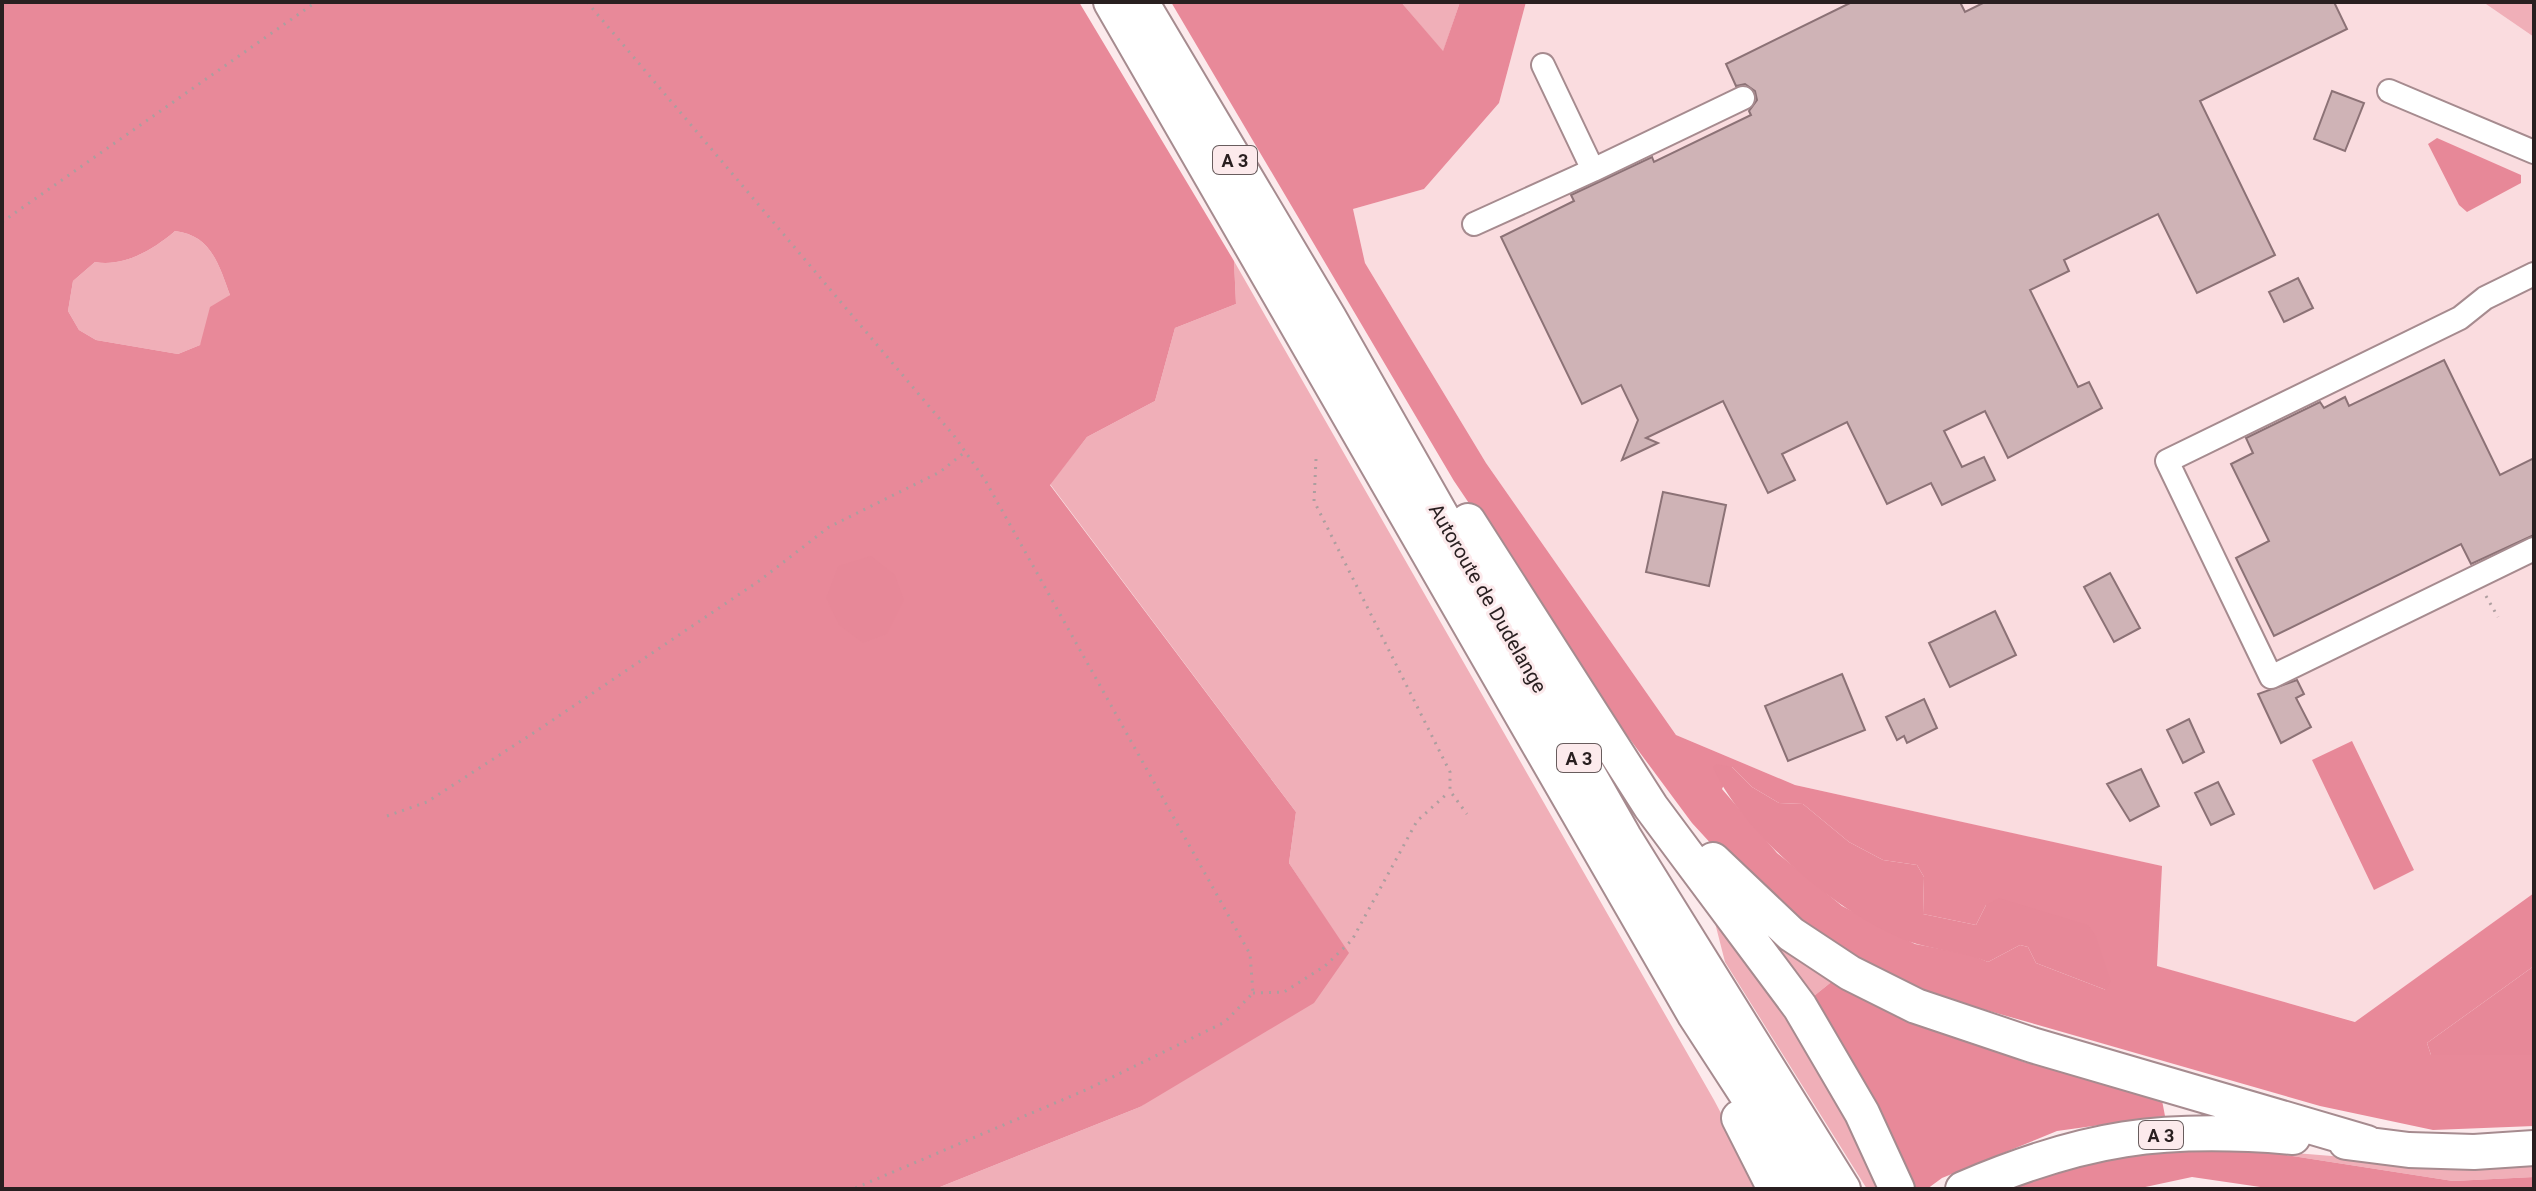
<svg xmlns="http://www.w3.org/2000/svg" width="2536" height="1191" font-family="Roboto,sans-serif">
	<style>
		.built { fill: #fadcdf }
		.green { fill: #f0afb8 }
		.forest { fill: #e88999; fill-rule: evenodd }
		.water { fill: #e78898 }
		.building { fill: #cfb3b6; stroke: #8c7276; stroke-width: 2 }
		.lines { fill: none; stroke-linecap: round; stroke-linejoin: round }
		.minor-casing { stroke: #a68b8f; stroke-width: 26 }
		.highway-casing { stroke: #a68b8f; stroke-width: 38 }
		.path { stroke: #ad9e9f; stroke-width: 3; stroke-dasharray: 2 6; stroke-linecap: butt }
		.minor { stroke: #fff; stroke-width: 22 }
		.highway { stroke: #fff; stroke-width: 34 }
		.labels { text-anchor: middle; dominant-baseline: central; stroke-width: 6; stroke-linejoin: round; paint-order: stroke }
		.shield { fill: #fceaec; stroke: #685c5d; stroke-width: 2 }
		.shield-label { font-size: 18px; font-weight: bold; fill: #291f20 }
		.street-label { font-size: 20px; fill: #291f20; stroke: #fceaec }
	</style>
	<rect width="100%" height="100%" fill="#fceaec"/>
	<path class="built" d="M1526,2H2483L2534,37V893L2356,1022L2156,966L2161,866L1795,785L1676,735L1486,463L1365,263L1353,209L1424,189L1499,103Z"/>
	<path class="green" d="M1401,2H1460L1443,52Z
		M2483,2H2534V37Z
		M175,231C211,235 219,265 230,295L200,345L178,354L96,340L79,330L68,311L73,281L95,262C124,267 153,250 175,231Z
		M1234,261L1714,1100L1761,1189H935L1140,1107L1348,953L1289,863L1296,812L1050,484L1087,437L1155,401L1175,328L1236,304Z
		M1712,911L1789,1014L1846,1108L1882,1189H1867L1725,962Z
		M1754,926L1835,979L1809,1000Z
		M2247,1149L2478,1168L2534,1162V1177L2453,1181Z"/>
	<path class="forest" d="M2,2H1079L1234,261L1236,304L1175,328L1155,401L1087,437L1050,485L1296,812L1289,863L1349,953L1314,1003L1140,1107L935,1189H2ZM175,231C211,235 219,265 230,295L210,307L200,345L178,354L96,340L79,330L68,311L73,281L95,262C124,267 153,250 175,231Z
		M1171,2H1401L1443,51L1460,2H1526L1499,103L1424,189L1353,209L1365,263L1486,463L1676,735L1795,785L2162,866L2157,966L2355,1022L2534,893V966L2427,1043L2431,1055H2534V1126L2433,1130L2320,1106L1930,994L1816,937L1748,884L1692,823L1609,711L1454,481ZM1732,767L1752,787L1779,803L1803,804L1849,842L1883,860L1917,865L1924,877L1923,914L1976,925L1986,905L2106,990L2036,963L2028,947L2020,945L1988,962L1972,955L1915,944L1842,906L1777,853L1722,789Z
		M1835,979L1853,993L2024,1062L2161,1095L2165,1116L2057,1131L1942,1178L1927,1189H1907L1809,1000Z
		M2178,1145L2247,1149L2453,1181L2534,1177V1189H2274L2192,1177L2136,1189H1998L2089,1158Z"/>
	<path class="water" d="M2437,138L2521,175V183L2467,212L2459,205L2428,144Z
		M871,556L895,575L904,600L887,634L863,643L839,625L826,598L838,566Z
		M2352,741L2414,870L2374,890L2312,760Z
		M1716,764L1732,767L1752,787L1779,803L1803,804L1849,842L1883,860L1917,865L1924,877L1923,914L1976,925L1986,905L1999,898L2088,925L2096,936L2111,981L2106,990L2036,963L2028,947L2020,945L1988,962C1965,952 1941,951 1917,944C1848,923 1741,833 1713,767Z
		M2534,966V1055H2431L2427,1043Z"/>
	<path class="building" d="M1852,2H1960L1965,12L1985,2H2334L2347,29L2200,101L2275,255L2197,293L2158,214L2064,260L2069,271L2030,290L2078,387L2089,382L2102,408L2008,458L1985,411L1944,431L1962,467L1984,457L1995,480L1942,505L1931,483L1887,504L1847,422L1782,454L1795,480L1768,493L1723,401L1646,438L1658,443L1622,460L1638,420L1621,385L1582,404L1501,237L1574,201L1571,195L1652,157L1654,162L1751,115L1749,111L1757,100L1755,91L1745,84L1736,86L1726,64Z
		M2332,91L2364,103L2345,151L2314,139Z
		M2298,278L2313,308L2284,322L2269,292Z
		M2444,360L2500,475L2534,458V535L2471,564L2461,544L2274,636L2236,558L2269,541L2231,464L2253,453L2246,438L2320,402L2324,408L2345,397L2349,406Z
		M1663,492L1726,505L1709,586L1646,572Z
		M2110,573L2140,628L2114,642L2084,587Z
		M1995,611L2016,655L1950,687L1929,643Z
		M1842,674L1865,730L1788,761L1765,706Z
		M2297,680L2304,694L2296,698L2311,727L2281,743L2258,694Z
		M1924,699L1937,728L1907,743L1904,736L1897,740L1886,717Z
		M2189,719L2204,752L2183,763L2167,730Z
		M2141,769L2159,806L2130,821L2107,784Z
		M2218,782L2234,814L2211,825L2195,793Z"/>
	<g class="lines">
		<defs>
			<path id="minor" d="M2389,91L2534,152
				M1593,170L1743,98
				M1474,224L1593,170L1543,65
				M2534,274L2485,298L2460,318L2167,461L2271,677L2534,549"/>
			<path id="highway" d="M1111,2L1695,1015L1808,1189
				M1141,2L1329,318L1624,837L1843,1189
				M1468,521L1651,807L1800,1007L1862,1113L1897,1189
				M1713,860L1791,934L1850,973L1916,1006L2032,1045L2367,1143
				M1739,1118L1775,1189
				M2346,1142L2409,1150L2474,1152L2534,1148
				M1963,1189C2084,1137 2162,1126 2293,1137"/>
		</defs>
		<use href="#minor" class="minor-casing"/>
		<use href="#highway" class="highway-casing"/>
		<path class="path" d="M587,2L955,437L985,480L1250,954L1253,993L1225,1022L1088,1089L853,1189
			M2,222L316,2
			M1316,459L1314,501L1450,772V791L1467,814
			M2486,596L2498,617
			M387,816L427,802L538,730L759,581L829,527L940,472L965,452
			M1253,993L1284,992L1325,966L1352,940L1417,821L1449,792"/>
		<use href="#minor" class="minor"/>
		<use href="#highway" class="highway"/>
	</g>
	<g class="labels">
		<g class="shield">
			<rect x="1213" y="146" width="44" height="28" rx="6"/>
			<rect x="1557" y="744" width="44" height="28" rx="6"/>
			<rect x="2139" y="1121" width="44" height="28" rx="6"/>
		</g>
		<g class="shield-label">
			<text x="1235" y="160">A 3</text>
			<text x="1579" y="758">A 3</text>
			<text x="2161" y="1135">A 3</text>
		</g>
		<g class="street-label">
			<text transform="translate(1488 598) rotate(60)">Autoroute de Dudelange</text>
		</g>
	</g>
	<rect width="2536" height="1191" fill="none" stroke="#291f20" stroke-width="8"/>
</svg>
